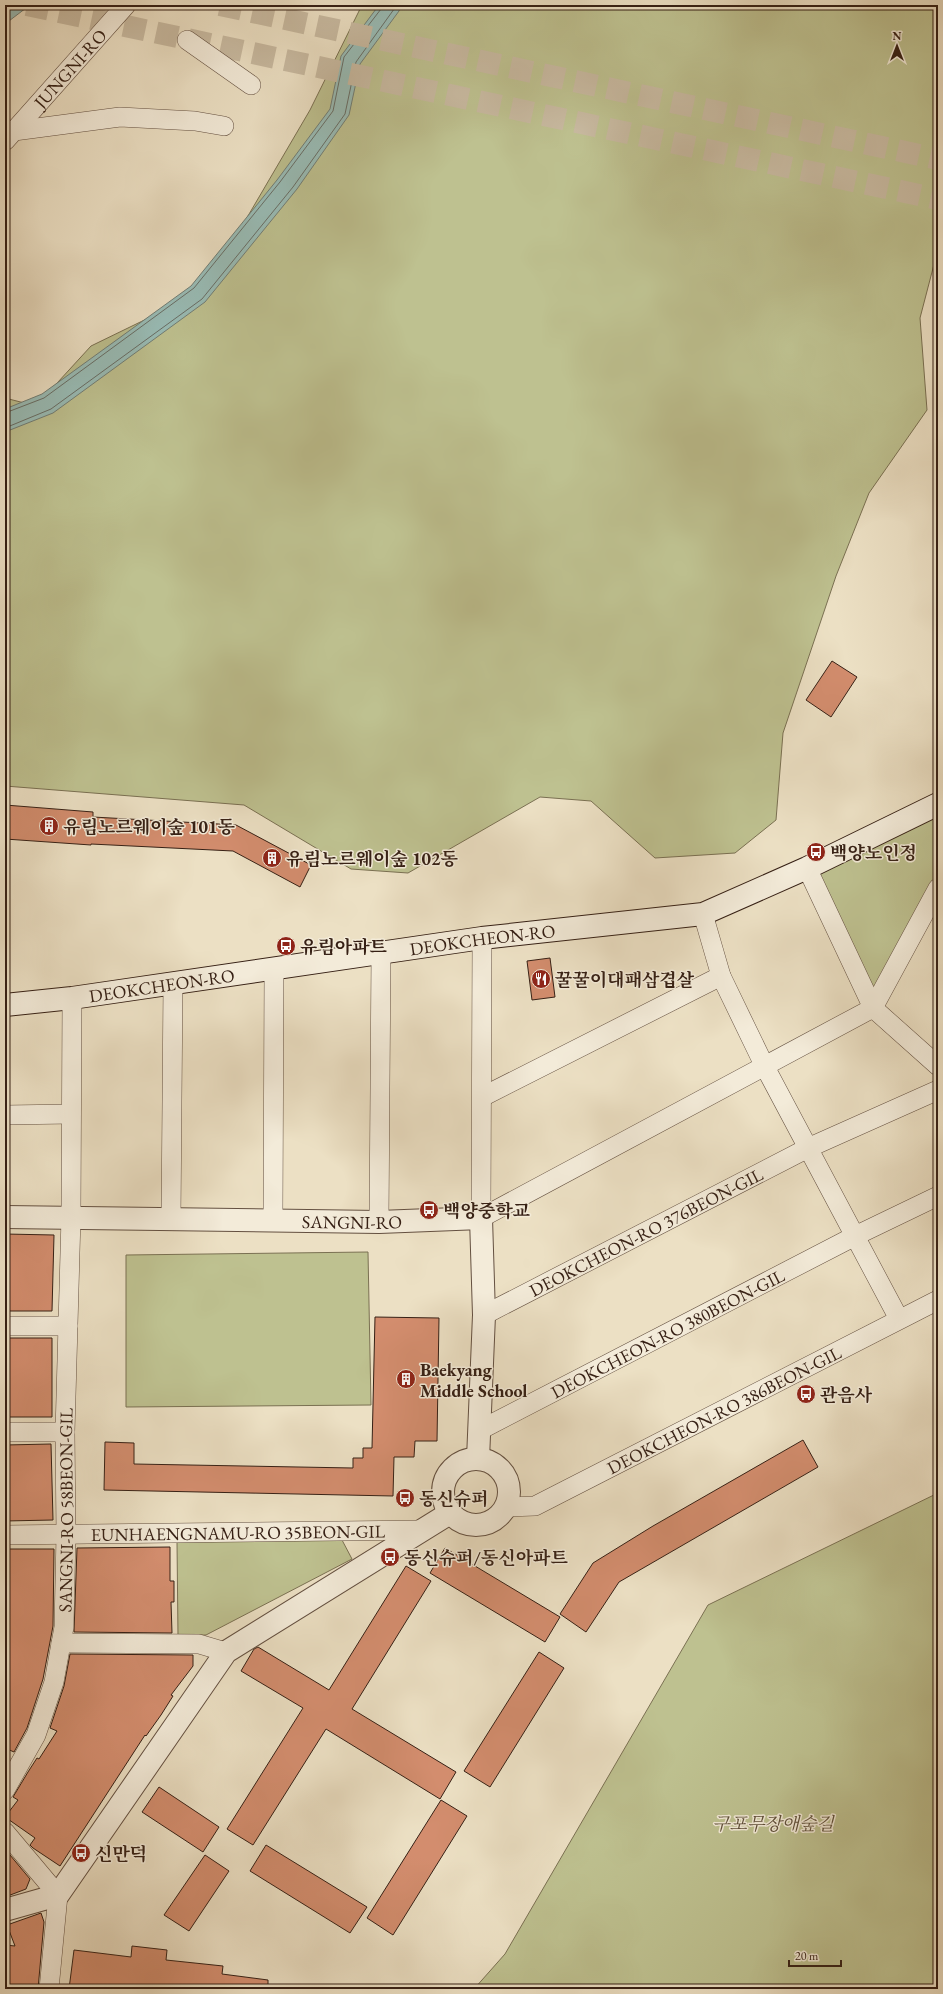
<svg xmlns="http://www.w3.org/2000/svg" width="943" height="1994" font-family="'EB Garamond','Noto Serif KR',serif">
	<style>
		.green { fill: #bec190; stroke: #7a7052 }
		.water { fill: #99bdb7; stroke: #717e76 }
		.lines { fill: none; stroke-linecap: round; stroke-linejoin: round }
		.shore { stroke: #686e66; stroke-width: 1 }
		.building { fill: #d38d6e; stroke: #362015 }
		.trunk-tunnel { stroke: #c8baa1; stroke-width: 22; stroke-dasharray: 22 11; stroke-linecap: butt }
		.minor-casing { stroke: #645041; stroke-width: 20 }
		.tertiary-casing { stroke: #645041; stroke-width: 24 }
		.secondary-casing { stroke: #362015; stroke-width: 24 }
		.minor { stroke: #f3ebd9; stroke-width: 19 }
		.tertiary { stroke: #f3ebd9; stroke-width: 22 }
		.secondary { stroke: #f3ebd9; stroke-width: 22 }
		.labels { text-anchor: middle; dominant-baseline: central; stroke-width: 3; stroke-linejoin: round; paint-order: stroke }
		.street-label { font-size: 18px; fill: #362015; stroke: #f3ebd9 }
		.poi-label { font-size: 18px; font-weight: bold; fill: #362015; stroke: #f3ebd9; text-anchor: start }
		.park-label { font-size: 18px; font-style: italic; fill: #5f503a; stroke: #f3ebd9 }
	</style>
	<rect width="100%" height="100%" fill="#ece0c4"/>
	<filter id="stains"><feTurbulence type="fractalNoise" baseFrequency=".005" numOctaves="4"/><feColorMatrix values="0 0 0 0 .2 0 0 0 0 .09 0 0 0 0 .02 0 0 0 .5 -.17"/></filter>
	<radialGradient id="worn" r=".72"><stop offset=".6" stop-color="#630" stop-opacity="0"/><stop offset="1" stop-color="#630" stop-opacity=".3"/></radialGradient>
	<path class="green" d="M362,5H938V249L920,318L927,410L869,493L836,576L783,733L776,820L735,853L655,858L591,801L540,797L408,873L351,869L244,805L5,786V398L36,406L91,346L204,291L310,110Z
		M938,809V873L936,888L875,1000L814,870Z
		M368,1252L371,1405L126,1407V1255Z
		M938,1493V1989H474L505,1954L708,1605Z
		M342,1540L352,1559L206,1635L178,1636L177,1542Z"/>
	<path class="water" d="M5,5H30L5,24Z
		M379,5H401L399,11L360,64L349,115L297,189L205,302L53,413L5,432V409L42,394L191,286L277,180L330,109L341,56Z"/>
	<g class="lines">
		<path class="shore" d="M5,413L44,398L194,288L280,182L333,111L344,57L381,9V5
			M5,428L51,409L202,299L293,187L345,114L356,62L397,5"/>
	</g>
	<path class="building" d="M832,661L857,677L831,717L806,700Z
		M5,805L93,812V817L236,825L311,865L300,887L233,851L91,844V845L5,839Z
		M550,958L555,997L532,1000L527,961Z
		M5,1234L54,1235L52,1311H5Z
		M375,1317L439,1318L437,1441H415L414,1457H394L393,1496L104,1490L105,1442L134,1443V1464L353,1468V1458H363V1448H372Z
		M5,1338H52V1417H5Z
		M803,1440L818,1467L619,1582L586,1632L560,1614L593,1563L653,1526Z
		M51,1444L53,1520L5,1521V1445Z
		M170,1547V1581H174V1602H171L172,1633L74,1632L77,1548Z
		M445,1548L560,1617L545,1642L430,1573Z
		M5,1549H54L53,1626L43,1679L27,1728L14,1752L5,1748V1672L9,1657H5Z
		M406,1566L431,1581L352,1709L456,1772L440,1799L326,1729L253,1845L227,1829L303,1708L241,1671L254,1649L258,1647L329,1690Z
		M539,1652L564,1668L490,1787L464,1771Z
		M70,1654L193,1655V1666L171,1695L173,1696L161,1715L146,1736L145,1735L60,1866L33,1848L30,1845L35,1838L5,1817L18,1800L13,1797L28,1772L37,1758L39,1759L57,1731L50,1728L64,1686Z
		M159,1787L219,1827L203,1852L142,1812Z
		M441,1800L467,1816L393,1935L367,1918Z
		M266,1845L367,1907L350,1933L250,1871Z
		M5,1849L30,1879L26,1889L5,1897Z
		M205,1855L229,1871L189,1931L164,1915Z
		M41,1913L44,1922L38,1989H5V1945L15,1946L7,1925Z
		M132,1946L167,1950L166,1960L223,1966L222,1974L268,1980V1989H69L74,1950L131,1957Z"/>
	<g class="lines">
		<path class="trunk-tunnel" d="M27,5L938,199
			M220,5L938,159"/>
		<defs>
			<g id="minor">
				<path d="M187,40L251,85"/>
				<path id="s1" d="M9,132L14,131L126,5"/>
				<path d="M5,141L14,131L120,117L195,121L224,126"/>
				<path d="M807,868L873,1008L938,1066"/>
				<path d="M703,914L721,976L765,1067L899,1319"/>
				<path d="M482,938L481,1218L873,1008L938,888"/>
				<path d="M482,1097L721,976"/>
				<path d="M5,1115L71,1114"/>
				<path d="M171,1219L173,984"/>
				<path d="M273,1221L274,970"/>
				<path d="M379,1222L381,953"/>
				<path id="s2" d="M484,1315L808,1148L938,1090"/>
				<path d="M5,1326H68"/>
				<path id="s3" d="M480,1430L855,1236L938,1196"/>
				<path d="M5,1432H65"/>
				<path id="s4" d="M506,1507L535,1506L938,1300"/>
				<path id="s5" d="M5,1535L423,1530"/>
				<path d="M61,1643L199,1644L226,1652"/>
				<path id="s6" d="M5,1790L36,1735L54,1682L64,1627L66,1535L65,1432L71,1217L72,998"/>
				<path d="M5,1832L58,1895L49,1989"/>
			</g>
			<g id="tertiary">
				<path id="s7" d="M5,1217L379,1222L481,1218L484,1315L478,1459"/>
				<circle cx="476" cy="1492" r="33"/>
				<path d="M5,1910L58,1895L226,1652L450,1513"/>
			</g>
			<g id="secondary">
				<path id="s8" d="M5,1005L72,998L482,938L703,914L807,868L938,804"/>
			</g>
		</defs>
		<use href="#minor" class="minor-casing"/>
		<use href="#tertiary" class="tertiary-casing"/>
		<use href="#secondary" class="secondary-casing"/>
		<use href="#minor" class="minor"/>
		<use href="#tertiary" class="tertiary"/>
		<use href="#secondary" class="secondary"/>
	</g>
	<defs>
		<symbol id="building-disc" viewBox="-11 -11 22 22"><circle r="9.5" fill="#8f2418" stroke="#f3ebd9"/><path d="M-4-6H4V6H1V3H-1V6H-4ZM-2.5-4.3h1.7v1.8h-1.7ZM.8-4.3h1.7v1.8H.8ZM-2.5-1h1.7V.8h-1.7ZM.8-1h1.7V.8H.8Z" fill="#fff"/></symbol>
		<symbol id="bus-disc" viewBox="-11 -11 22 22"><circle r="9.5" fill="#8f2418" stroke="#f3ebd9"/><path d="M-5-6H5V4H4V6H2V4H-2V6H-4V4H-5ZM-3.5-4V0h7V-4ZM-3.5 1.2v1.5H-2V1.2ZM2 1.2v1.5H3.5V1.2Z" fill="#fff"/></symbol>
		<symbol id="restaurant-disc" viewBox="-11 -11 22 22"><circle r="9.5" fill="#8f2418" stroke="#f3ebd9"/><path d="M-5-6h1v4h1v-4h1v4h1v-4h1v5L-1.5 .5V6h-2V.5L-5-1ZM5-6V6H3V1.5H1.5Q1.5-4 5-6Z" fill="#fff"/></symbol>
	</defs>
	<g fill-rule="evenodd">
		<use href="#building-disc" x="38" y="815" width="22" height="22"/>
		<use href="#bus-disc" x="805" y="841" width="22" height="22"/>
		<use href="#building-disc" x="261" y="847" width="22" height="22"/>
		<use href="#bus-disc" x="275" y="935" width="22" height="22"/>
		<use href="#restaurant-disc" x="530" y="968" width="22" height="22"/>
		<use href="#bus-disc" x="418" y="1199" width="22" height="22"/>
		<use href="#building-disc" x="395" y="1368" width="22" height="22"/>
		<use href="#bus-disc" x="795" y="1383" width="22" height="22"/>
		<use href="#bus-disc" x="394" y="1487" width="22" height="22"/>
		<use href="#bus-disc" x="379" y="1546" width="22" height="22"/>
		<use href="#bus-disc" x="70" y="1842" width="22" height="22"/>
	</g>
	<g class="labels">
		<g class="street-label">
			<text stroke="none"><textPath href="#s1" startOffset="89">JUNGNI-RO</textPath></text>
			<text stroke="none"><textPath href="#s8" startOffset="482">DEOKCHEON-RO</textPath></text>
			<text stroke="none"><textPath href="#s8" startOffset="158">DEOKCHEON-RO</textPath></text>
			<text stroke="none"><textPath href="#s7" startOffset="347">SANGNI-RO</textPath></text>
			<text stroke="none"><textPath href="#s2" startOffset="182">DEOKCHEON-RO 376BEON-GIL</textPath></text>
			<text stroke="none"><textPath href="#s3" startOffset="211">DEOKCHEON-RO 380BEON-GIL</textPath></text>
			<text stroke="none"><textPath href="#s4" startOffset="241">DEOKCHEON-RO 386BEON-GIL</textPath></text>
			<text stroke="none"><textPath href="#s6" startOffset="292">SANGNI-RO 58BEON-GIL</textPath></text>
			<text stroke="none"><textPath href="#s5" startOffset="233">EUNHAENGNAMU-RO 35BEON-GIL</textPath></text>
		</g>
		<g class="poi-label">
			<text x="63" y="826">유림노르웨이숲 101동</text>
			<text x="830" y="852">백양노인정</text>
			<text x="286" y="858">유림노르웨이숲 102동</text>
			<text x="300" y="946">유림아파트</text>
			<text x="555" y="979">꿀꿀이대패삼겹살</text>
			<text x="443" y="1210">백양중학교</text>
			<text x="420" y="1369">Baekyang<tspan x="420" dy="21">Middle School</tspan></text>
			<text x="820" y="1394">관음사</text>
			<text x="419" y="1498">동신슈퍼</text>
			<text x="404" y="1557">동신슈퍼/동신아파트</text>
			<text x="95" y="1853">신만덕</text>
		</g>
		<g class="park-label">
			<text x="773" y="1823">구포무장애숲길</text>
		</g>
	</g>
	<rect width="943" height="1994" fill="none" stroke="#ece0c4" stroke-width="20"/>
	<rect x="6" y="6" width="931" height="1982" fill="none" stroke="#362015" stroke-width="2"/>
	<rect x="10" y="10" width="923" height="1974" fill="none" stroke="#362015"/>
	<g transform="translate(897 46)" stroke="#f3ebd9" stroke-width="3" paint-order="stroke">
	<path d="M0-3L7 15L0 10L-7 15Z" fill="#362015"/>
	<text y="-6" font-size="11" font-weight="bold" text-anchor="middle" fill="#362015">N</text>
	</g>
	<path d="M789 1960v6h52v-6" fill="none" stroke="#362015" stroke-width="2"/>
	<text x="795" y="1960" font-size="12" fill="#362015" stroke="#f3ebd9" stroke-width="3" paint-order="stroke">20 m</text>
	<rect width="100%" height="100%" filter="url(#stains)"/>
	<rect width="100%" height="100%" fill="url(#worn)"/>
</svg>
